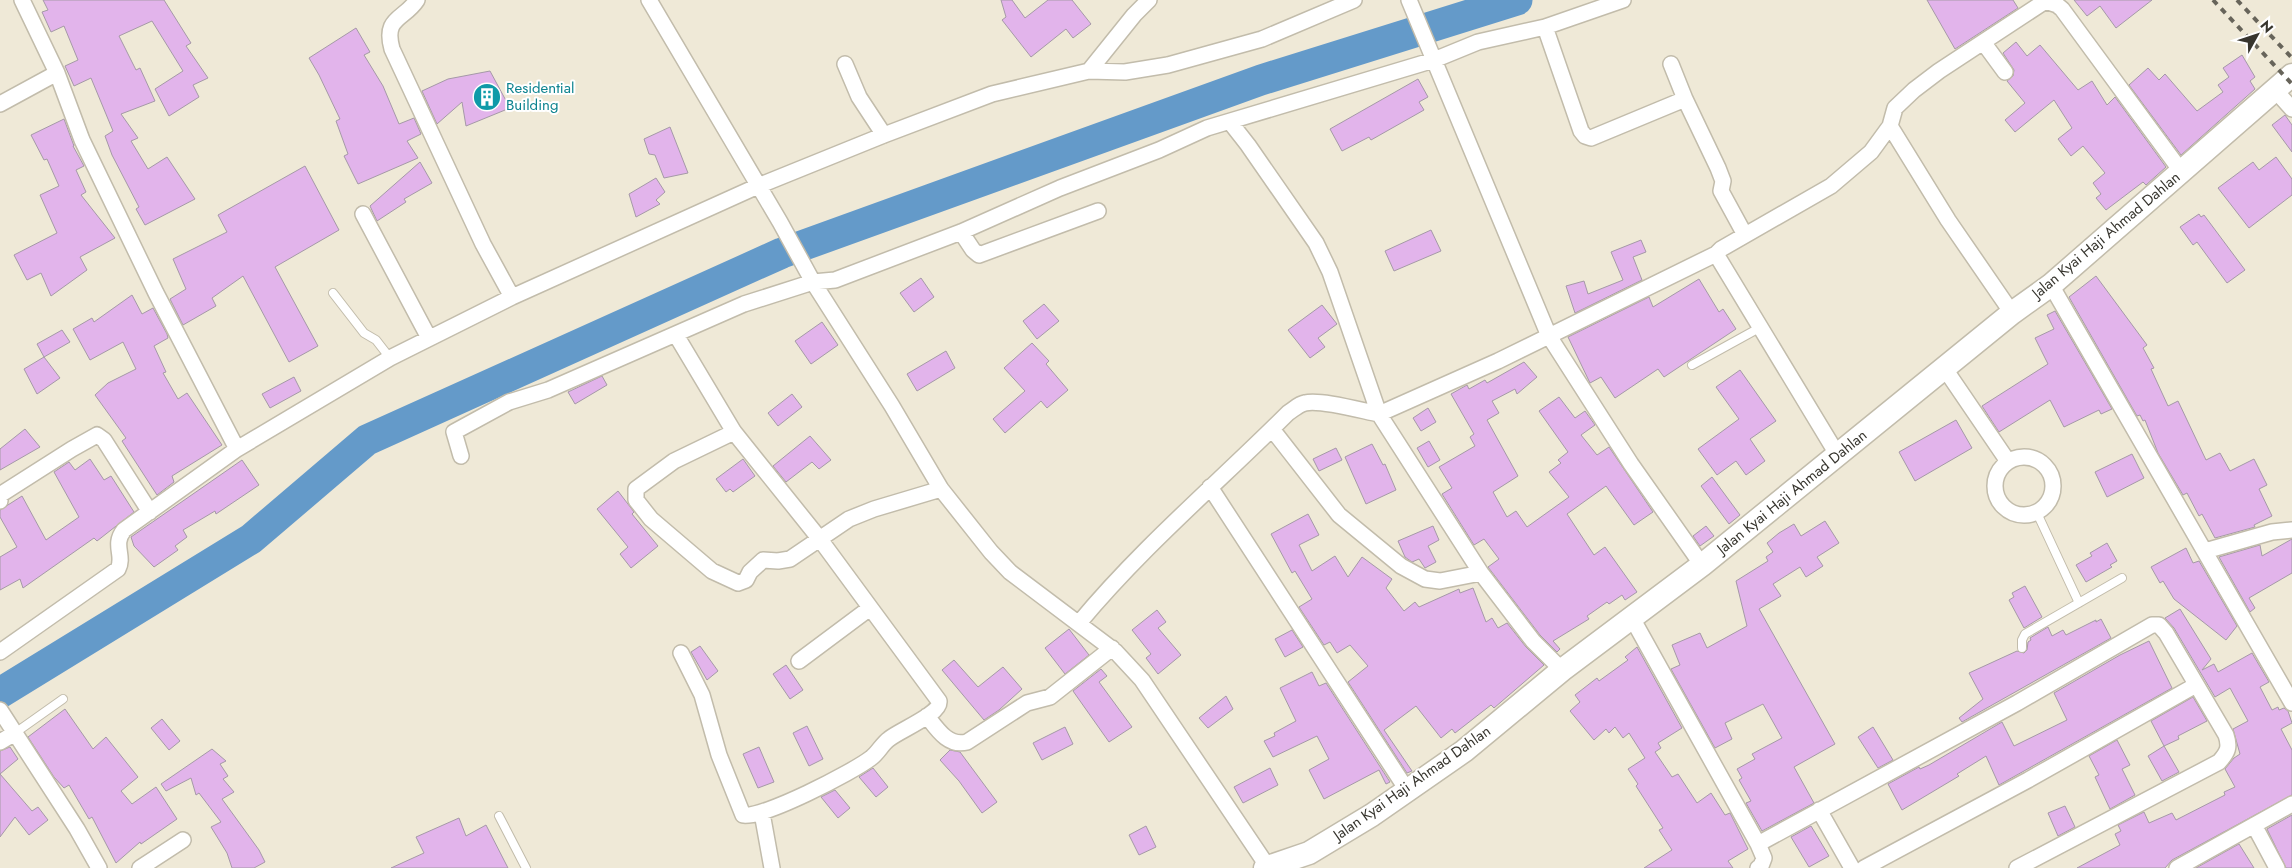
<svg xmlns="http://www.w3.org/2000/svg" width="2292" height="868" font-family="Jost,sans-serif">
	<style>
		.lines { fill: none; stroke-linecap: round; stroke-linejoin: round }
		.river { stroke: #649ac9; stroke-width: 31 }
		.building { fill: #e2b4eb; stroke: #a599a7 }
		.lane-casing { stroke: #c2bcab; stroke-width: 10 }
		.street-casing { stroke: #c2bcab; stroke-width: 18 }
		.secondary-casing { stroke: #c2bcab; stroke-width: 25 }
		.lane { stroke: #fff; stroke-width: 8 }
		.street { stroke: #fff; stroke-width: 15 }
		.secondary { stroke: #fff; stroke-width: 22 }
		.rail { stroke: #67645a; stroke-width: 4; stroke-dasharray: 6 6; stroke-linecap: butt }
		.labels { text-anchor: middle; dominant-baseline: central; stroke-width: 4; stroke-linejoin: round; paint-order: stroke }
		.culture-label { font-size: 15px; fill: #0d838f; stroke: #fff; text-anchor: start }
		.street-label { font-size: 15px; fill: #37352e; stroke: #fff }
	</style>
	<rect width="100%" height="100%" fill="#efe9d7"/>
	<g class="lines">
		<path class="river" d="M0,693L251,539L367,440L782,253L1261,80L1517,0"/>
	</g>
	<path class="building" d="M43,0H164L191,43L186,46L208,78L193,85L199,97L169,116L155,89L183,71L152,21L119,36L136,70L140,68L155,101L121,114L138,138L131,141L148,169L167,157L195,199L145,225L136,209L139,207L112,155L105,136L113,131L91,78L74,86L65,66L78,60L64,26L51,32L42,12L48,10Z
		M1001,0H1012L1025,18L1048,0H1072L1091,24L1073,38L1066,29L1031,57L1002,20L1006,17Z
		M1927,0H2013L2018,8L1955,49Z
		M2074,0H2152L2116,28L2100,6L2087,16Z
		M356,28L370,52L364,55L383,86L399,124L414,118L421,134L407,141L418,158L358,184L344,156L348,154L336,121L340,119L319,75L309,58Z
		M2016,42L2027,56L2040,45L2078,90L2092,81L2107,105L2115,97L2166,167L2146,185L2143,182L2106,210L2096,198L2101,194L2093,183L2105,173L2083,146L2071,156L2058,139L2072,128L2054,100L2015,132L2005,120L2025,103L2007,81L2013,76L2014,70L2003,53Z
		M2242,55L2255,77L2250,81L2255,89L2181,155L2129,85L2148,68L2159,80L2165,74L2197,111L2223,92L2218,85L2229,77L2223,68Z
		M490,71L510,108L466,126L462,102L437,124L422,91L448,79Z
		M1418,79L1428,97L1419,102L1424,110L1371,140L1369,137L1342,151L1330,129Z
		M2285,115L2292,125V152L2272,125Z
		M64,119L74,146H73L84,166L76,170L86,192L81,195L115,238L80,257L87,270L51,296L41,273L27,280L14,255L57,233L40,195L59,186L47,159L44,160L31,135Z
		M670,127L688,173L664,178L655,155L649,154L644,139Z
		M2276,157L2292,179V195L2249,228L2218,188L2253,162L2259,170Z
		M420,162L432,183L404,199L406,202L377,221L370,206Z
		M305,166L339,230L275,267L318,346L289,362L243,276L212,298L216,306L183,325L170,299L186,289L173,259L227,232L218,215Z
		M656,178L665,192L656,200L660,204L636,217L629,194Z
		M2199,214L2201,217L2204,215L2245,270L2227,283L2197,242L2193,245L2180,227Z
		M1431,230L1441,251L1394,271L1385,251Z
		M1641,240L1646,252L1633,257L1642,280L1575,313L1566,286L1584,281L1588,294L1623,280L1611,252Z
		M2096,276L2147,345L2143,348L2154,368L2151,369L2168,406L2178,401L2206,460L2220,453L2230,471L2254,459L2267,485L2259,489L2272,516L2254,525L2255,527L2215,538L2202,514L2199,516L2187,493L2183,495L2158,453L2145,420L2143,421L2140,415L2137,416L2069,297Z
		M921,278L934,297L914,312L900,293Z
		M1699,279L1719,312L1723,309L1736,329L1664,377L1658,369L1615,398L1601,377L1590,383L1568,337L1649,297L1653,307Z
		M132,295L142,314L153,308L167,334L168,338L154,346L166,372L163,373L178,399L187,393L222,445L172,476L174,482L157,495L122,441L126,438L95,395L108,383L136,369L123,342L90,360L73,329L92,318L94,322Z
		M1044,304L1059,321L1037,339L1023,321Z
		M1322,305L1337,324L1318,338L1325,347L1310,358L1288,330Z
		M2055,311L2112,409L2101,414L2099,410L2064,427L2050,400L1999,432L1982,406L2048,364L2035,338L2054,329L2047,315Z
		M822,322L838,345L811,364L795,341Z
		M62,330L70,342L44,357L37,344Z
		M1032,343L1049,361L1046,364L1068,390L1047,408L1041,401L1005,433L993,419L1025,391L1004,368Z
		M946,351L955,368L917,391L907,374Z
		M44,357L60,378L37,394L24,369Z
		M1524,362L1537,377L1517,394L1515,389L1492,401L1499,413L1487,420L1518,476L1493,492L1507,517L1516,511L1527,527L1569,497L1549,472L1561,463L1558,460L1568,452L1539,411L1559,397L1575,418L1585,411L1595,425L1581,435L1597,455L1609,447L1653,512L1634,525L1606,486L1567,514L1594,555L1605,547L1637,592L1625,600L1622,595L1609,604L1607,602L1587,616L1589,619L1553,641L1560,649L1557,652L1540,635L1488,567L1499,559L1484,539L1474,545L1442,494L1452,488L1439,467L1475,446L1470,437L1474,434L1451,394L1467,385L1469,389L1485,380L1487,383Z
		M1740,370L1776,421L1750,439L1765,461L1746,475L1736,461L1717,475L1698,449L1739,419L1716,387Z
		M602,376L607,385L575,404L568,392Z
		M294,377L301,391L270,408L262,394Z
		M792,394L802,407L778,426L768,413Z
		M1428,408L1436,422L1421,431L1413,418Z
		M1956,420L1972,448L1915,481L1899,452Z
		M25,429L40,447L0,470V449Z
		M810,436L831,460L819,469L812,462L786,482L773,466Z
		M1429,441L1440,460L1428,467L1417,448Z
		M1372,444L1383,465L1385,464L1396,490L1366,504L1345,457Z
		M1336,448L1342,460L1319,471L1313,459Z
		M2132,454L2144,478L2107,497L2095,472Z
		M90,459L104,480L111,476L134,512L97,541L94,538L23,588L20,579L0,590V557L17,547L0,517V510L22,496L46,540L79,517L54,472L69,462L75,470Z
		M743,459L755,476L733,492L730,489L726,492L716,479Z
		M242,460L259,485L216,514L215,511L183,530L187,537L175,546L178,550L154,567L134,546L131,537Z
		M1712,477L1740,515L1729,524L1701,486Z
		M618,491L634,512L632,514L658,546L631,568L620,554L628,547L597,509Z
		M1308,514L1319,535L1299,545L1312,571L1335,556L1348,577L1362,557L1392,579L1386,588L1404,611L1415,602L1419,607L1459,589L1460,593L1473,588L1486,622L1492,618L1498,628L1507,623L1526,647L1544,665L1494,708L1491,705L1455,733L1452,729L1441,738L1416,706L1384,730L1412,771L1407,773L1348,682L1368,666L1350,645L1337,653L1330,642L1324,645L1299,607L1312,599L1295,571L1292,573L1271,534Z
		M1825,521L1839,543L1817,557L1823,566L1806,577L1800,567L1773,584L1781,596L1759,609L1835,744L1794,767L1814,803L1762,831L1746,803L1751,801L1739,780L1742,778L1737,769L1755,759L1752,754L1782,738L1763,704L1725,723L1732,739L1715,748L1671,669L1680,665L1672,645L1700,633L1707,648L1747,626L1736,581L1768,561L1766,557L1773,552L1767,543L1779,533L1794,524L1801,536Z
		M1433,526L1439,540L1428,546L1436,562L1425,568L1419,559L1412,562L1405,557L1398,541Z
		M1706,526L1714,536L1700,546L1693,536Z
		M2292,539V573L2249,598L2255,608L2250,612L2219,557L2260,545L2262,556Z
		M2107,543L2117,561L2110,565L2112,567L2086,582L2076,565L2092,556L2090,553Z
		M2186,548L2193,563L2199,561L2237,626L2226,640L2174,599L2163,581L2160,583L2151,567Z
		M2025,586L2042,617L2024,628L2009,600L2014,597L2012,593Z
		M2180,609L2211,659L2202,670L2214,664L2218,672L2252,653L2269,682L2260,687L2272,710L2278,707L2279,710L2284,708L2288,711L2292,723L2281,729L2292,750V795L2172,860L2165,868H2077L2120,845L2115,834L2121,831L2118,825L2144,812L2149,823L2172,813L2176,820L2225,795L2224,792L2235,787L2225,769L2234,758L2240,754L2233,729L2248,721L2230,688L2215,697L2174,628L2165,618Z
		M1157,610L1166,622L1158,628L1181,655L1158,674L1146,658L1151,654L1132,630Z
		M2101,619L2111,638L1962,722L1959,718L1983,699L1969,673L2017,651L2024,653L2027,650L2028,642L2031,640L2030,638L2048,627L2052,636L2063,630L2066,635L2096,620V622Z
		M1069,629L1089,655L1065,674L1045,648Z
		M1292,630L1303,647L1285,657L1275,639Z
		M2149,641L2172,688L1999,785L1986,756L1957,774L1959,776L1902,810L1888,784L1919,767L1920,769L1929,765L2002,722L2014,746L2067,720L2054,693L2120,655Z
		M700,646L718,671L707,680L691,652Z
		M1637,647L1682,728L1658,743L1661,748L1655,752L1672,777L1678,774L1697,803L1711,793L1725,815L1730,813L1748,849L1728,861L1733,868H1644L1672,850L1659,830L1663,828L1636,786L1638,784L1628,769L1645,758L1629,733L1623,738L1615,727L1609,733L1606,729L1594,740L1570,711L1580,702L1575,695L1597,678L1599,681L1628,660L1625,657Z
		M954,660L978,687L1003,667L1022,689L999,710L984,720L942,670Z
		M786,665L803,690L790,699L773,674Z
		M1101,669L1107,676L1099,682L1132,727L1109,742L1073,691Z
		M1312,672L1319,686L1326,683L1390,782L1386,784L1379,770L1324,799L1309,770L1329,759L1317,736L1273,757L1264,741L1275,736L1274,733L1296,721L1280,688Z
		M1226,696L1233,709L1208,728L1199,718Z
		M2193,697L2207,721L2178,736L2179,739L2164,746L2151,721Z
		M65,709L93,749L106,737L138,777L121,791L132,804L156,787L177,819L141,844L140,842L116,863L92,817L89,819L69,785L64,788L54,777L28,737Z
		M162,719L180,741L169,750L151,728Z
		M807,726L823,759L809,766L793,733Z
		M1065,727L1073,744L1042,760L1033,743Z
		M1873,727L1893,760L1878,768L1858,737Z
		M2117,740L2130,765L2122,769L2135,795L2110,809L2095,777L2099,775L2089,756Z
		M2164,746L2179,772L2162,781L2148,756Z
		M10,747L18,759L0,774L32,811L38,807L48,820L29,835L15,817L0,837V751Z
		M759,747L774,782L758,788L743,754Z
		M212,749L226,761L220,764L228,776L223,779L234,792L222,799L259,850L265,862L254,868H232L227,853L211,827L221,822L199,793L196,795L191,778L166,791L161,784Z
		M950,750L960,752L997,802L982,813L959,781L940,760Z
		M873,768L888,787L876,797L859,777Z
		M1270,768L1278,785L1243,803L1234,787Z
		M835,790L850,808L838,818L821,797Z
		M2065,806L2075,827L2058,836L2048,813Z
		M2292,815V868H2286L2267,829Z
		M459,818L466,836L486,825L508,868H391L424,853L416,837Z
		M1146,826L1156,847L1139,855L1129,835Z
		M1811,826L1829,856L1809,867L1791,837Z
		M2239,844L2254,868H2196Z"/>
	<g class="lines">
		<defs>
			<path id="lane" d="M333,293L364,333L376,340L390,358
				M1692,365L1761,327
				M2037,513L2079,603
				M2022,648V640L2025,634L2122,578
				M15,733L63,699
				M499,816L526,868"/>
			<path id="street" d="M22,0L57,73L82,140L156,293L237,449
				M417,0C404,20 383,17 392,49L483,244L512,297
				M649,0L780,222L813,282L892,406L941,489L991,552L1010,572L1116,652L1142,680L1268,867
				M1409,0L1549,336L1631,464L1702,565
				M2042,0L2057,5L2062,9L2181,171
				M1545,27L1581,131L1585,136L1591,138L1685,99L1718,168L1723,181L1721,191L1745,235
				M1983,42L2005,72
				M845,64L859,97L884,135
				M1671,64L1685,99
				M1089,71L1134,15L1149,0
				M2274,89L2292,109
				M0,104L57,73
				M1890,126L1948,220L2012,313
				M363,214L429,338
				M961,232L973,250L979,255L1098,211
				M2051,285L2292,703
				M676,335L734,432L819,538L939,701C941,714 900,730 889,739C882,744 878,753 871,758C853,772 762,819 743,815L719,755L702,695L681,653
				M1945,369L2007,460
				M1272,429L1339,515L1401,566L1425,579L1440,581L1481,573
				M734,432L674,461L636,489V500L651,519L712,571L738,583L746,580L750,572L763,560L778,561L790,559L849,519L874,509L941,489
				M1837,454L1716,254L1721,249L1831,186L1871,152L1890,126L1895,108L1914,90L1939,71L2044,2
				M461,456L454,432L509,402L548,390L744,304L813,282L835,280L961,232L1060,188L1159,150L1207,128L1434,60L1478,42L1545,27L1623,0
				M1995 486a29 29 0 1 1 58 0a29 29 0 1 1-58 0Z
				M1210,487L1407,790
				M0,501V495L72,449L97,435L104,440L150,512
				M2205,551L2272,532L2292,530
				M1632,618L1758,844L1764,858L1761,866L1758,868
				M1079,623C1143,546 1218,483 1288,413C1294,409 1299,404 1305,403C1320,399 1363,411 1379,414L1330,272L1316,243L1248,145L1230,122
				M0,652L118,569C125,556 112,545 124,530L237,449L390,358L512,297L758,186L884,135L992,94L1089,71L1125,72L1168,65L1262,39L1354,0
				M799,661L870,608
				M1562,670L1533,641L1481,573L1379,414L1498,361L1716,254
				M0,710L77,829L99,868
				M927,716C937,729 948,747 967,742L1027,703L1050,697L1112,648
				M0,742L15,733
				M1819,810L1852,868
				M762,813L772,868
				M2254,825L2277,868
				M1758,844L2017,703L2152,625H2159L2166,633L2226,735C2230,747 2228,752 2219,762L2017,868
				M140,868L183,840
				M1864,868L2028,780L2196,685
				M2177,868L2292,804"/>
			<path id="secondary" d="M1265,868L1309,853L1372,815L1464,751L1562,670L1702,565L2012,313L2051,285L2292,75"/>
		</defs>
		<use href="#lane" class="lane-casing"/>
		<use href="#street" class="street-casing"/>
		<use href="#secondary" class="secondary-casing"/>
		<use href="#lane" class="lane"/>
		<use href="#street" class="street"/>
		<use href="#secondary" class="secondary"/>
		<path class="rail" d="M2213,0L2292,84
			M2237,0L2292,58"/>
	</g>
	<defs>
		<symbol id="building-disc" viewBox="-11 -11 22 22"><circle r="9.5" fill="#0f9aa8" stroke="#fff"/><path d="M-4-6H4V6H1V3H-1V6H-4ZM-2.5-4.3h1.7v1.8h-1.7ZM.8-4.3h1.7v1.8H.8ZM-2.5-1h1.7V.8h-1.7ZM.8-1h1.7V.8H.8Z" fill="#fff"/></symbol>
	</defs>
	<g fill-rule="evenodd">
		<use href="#building-disc" x="471" y="81" width="32" height="32"/>
	</g>
	<g class="labels">
		<g class="culture-label">
			<text x="506" y="88">Residential<tspan x="506" dy="17">Building</tspan></text>
		</g>
		<g class="street-label">
			<text transform="translate(2106 235) rotate(-40)">Jalan Kyai Haji Ahmad Dahlan</text>
			<text transform="translate(1792 492) rotate(-39)">Jalan Kyai Haji Ahmad Dahlan</text>
			<text transform="translate(1412 783) rotate(-35)">Jalan Kyai Haji Ahmad Dahlan</text>
		</g>
	</g>
	<g transform="translate(2257 35) rotate(50)" stroke="#ffffff" stroke-width="4" paint-order="stroke">
	<path d="M0-4L9 19L0 12L-9 19Z" fill="#37352e"/>
	<text y="-8" font-size="14" font-weight="bold" text-anchor="middle" fill="#37352e">N</text>
	</g>
</svg>
